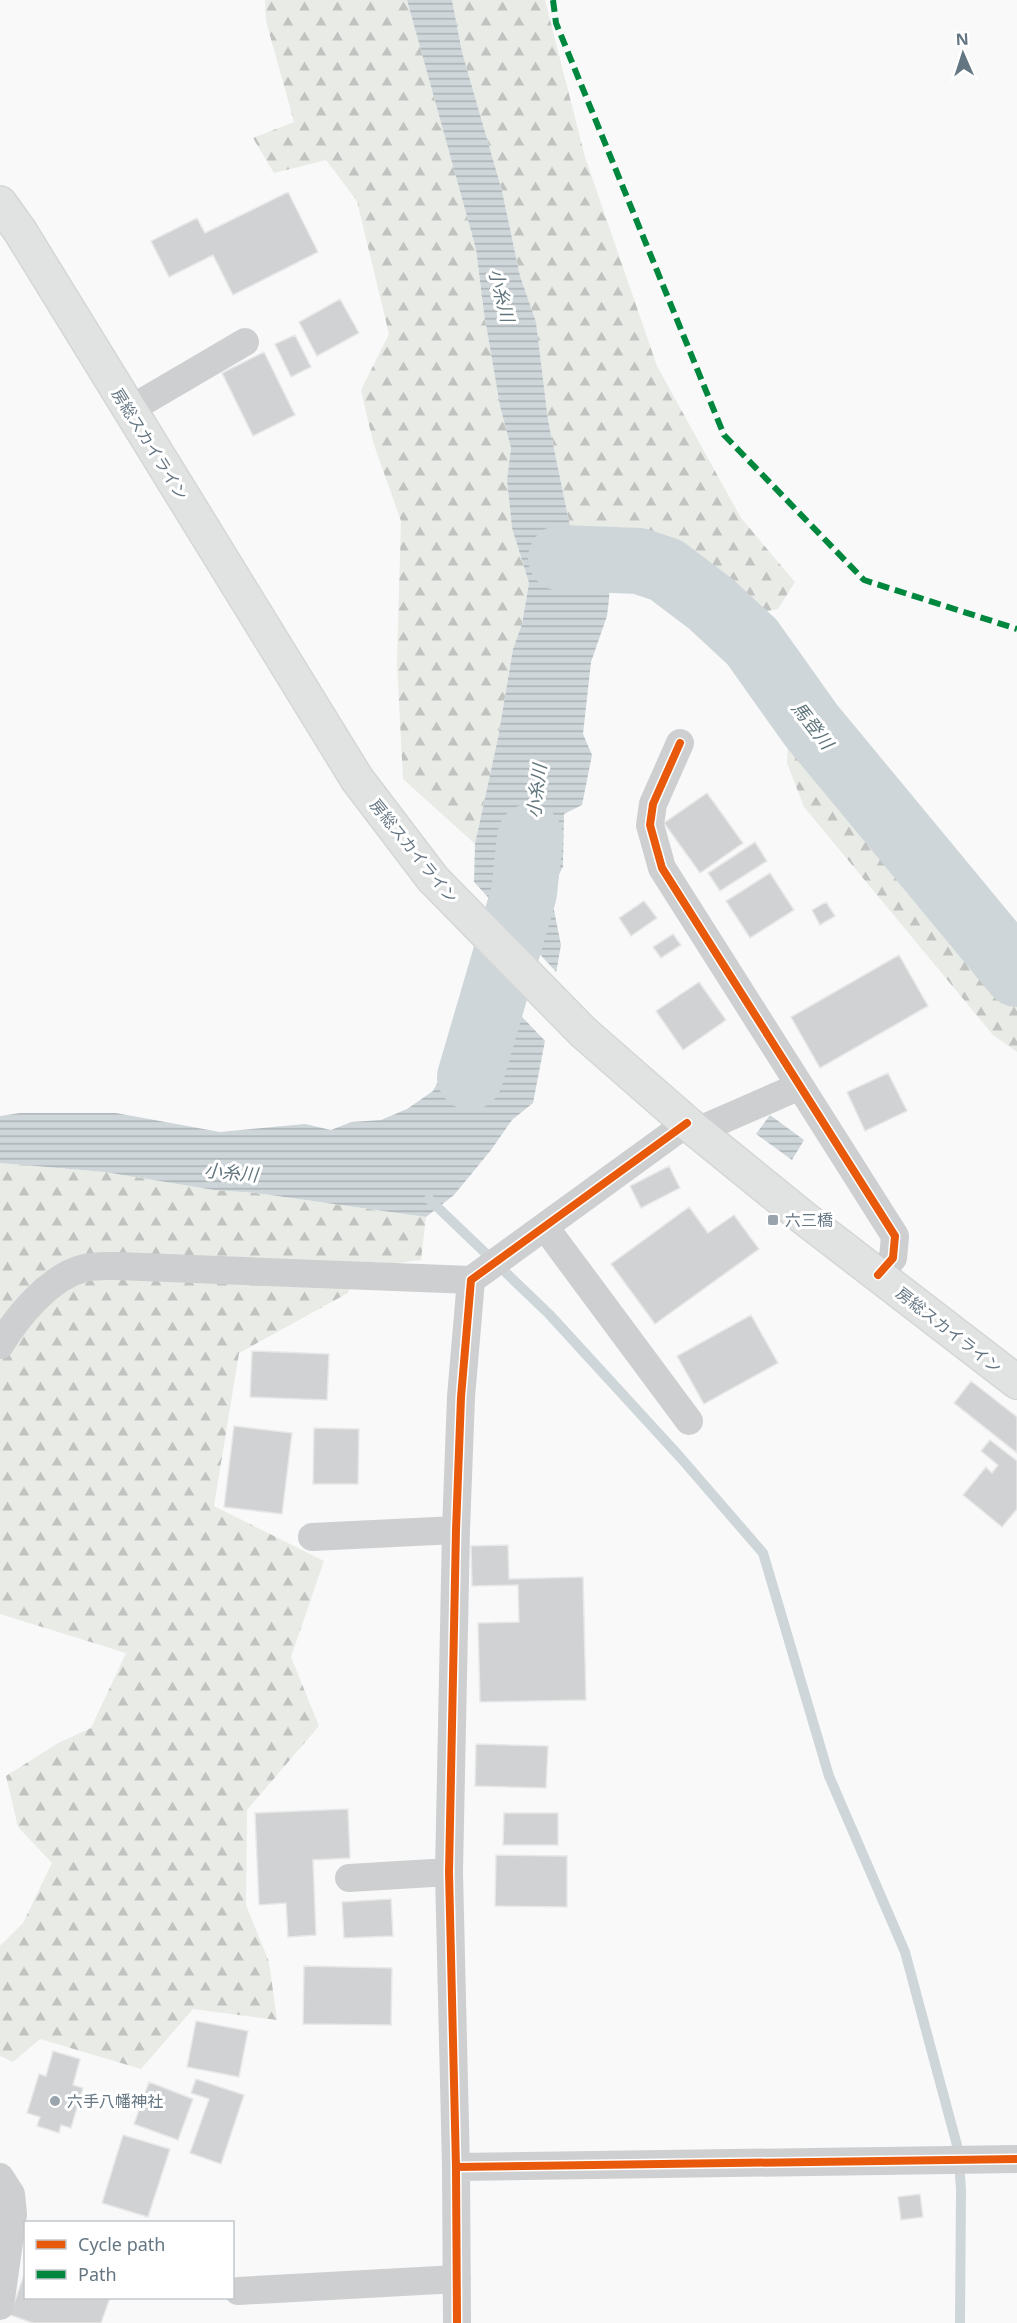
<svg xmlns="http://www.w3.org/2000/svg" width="1017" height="2323" font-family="'Noto Sans','Noto Sans JP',sans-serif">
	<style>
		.forest { fill: url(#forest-firs) }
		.water { fill: url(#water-rules) }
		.pier { fill: #f9f9f9 }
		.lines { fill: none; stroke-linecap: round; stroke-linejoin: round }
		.stream { stroke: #ced6d9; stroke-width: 10 }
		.river { stroke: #ced6d9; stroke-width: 66 }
		.building { fill: #d0d2d3; stroke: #e8e8e8; stroke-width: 1.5 }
		.secondary-casing { stroke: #d5d6d7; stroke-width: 36 }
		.street { stroke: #cecfd0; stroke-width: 28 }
		.secondary { stroke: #e1e2e2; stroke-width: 33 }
		.quiet { stroke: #00873e; stroke-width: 6; stroke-dasharray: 12 6; stroke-linecap: butt }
		.cycleway-casing { stroke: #fff; stroke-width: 11 }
		.cycleway { stroke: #e8590c; stroke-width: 8 }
		.poi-dot { fill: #99a4ac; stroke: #fff; stroke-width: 2 }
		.labels { text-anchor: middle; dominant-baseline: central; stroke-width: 6; stroke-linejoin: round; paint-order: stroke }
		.street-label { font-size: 16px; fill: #657683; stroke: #fff }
		.poi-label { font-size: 16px; fill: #657683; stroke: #fff; text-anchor: start }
		.water-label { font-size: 18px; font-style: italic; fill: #60757c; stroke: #fff }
	</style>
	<defs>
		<pattern id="forest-firs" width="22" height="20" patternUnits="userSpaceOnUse" patternTransform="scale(1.5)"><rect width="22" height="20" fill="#e8ebe6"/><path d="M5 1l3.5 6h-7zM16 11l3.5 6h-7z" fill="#c0c3c0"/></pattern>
		<pattern id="water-rules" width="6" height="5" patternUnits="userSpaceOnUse" patternTransform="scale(1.5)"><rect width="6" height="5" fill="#ced6d9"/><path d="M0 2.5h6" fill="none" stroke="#abb2b5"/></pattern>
	</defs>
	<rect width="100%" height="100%" fill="#f9f9f9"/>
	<path class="forest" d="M265,0H407L476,249L484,313L500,406L511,448L507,480L512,528L529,583L522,624L513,649L498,738L475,844L403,779L397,663L401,521L373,442L361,390L389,334L357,201L326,160L274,173L253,138L294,122L266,21Z
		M452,0H545L585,157L657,366L741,518L795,582L778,609L749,615L703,564L629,560L608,556L600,543L583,545L570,526L548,420L536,322L520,276L502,191L462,52Z
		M789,723L929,908L1017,987V1052L993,1035L804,807L787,763Z
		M0,1163L105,1172L214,1190L256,1193L426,1217L421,1260L358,1268L348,1293L239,1353L214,1506L324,1561L291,1657L319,1726L247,1810L246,1905L269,1962L277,2020L193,2009L141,2069L40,2039L13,2062L0,2056V1946L23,1923L52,1863L18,1827L6,1776L58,1743L91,1728L126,1653L0,1614Z"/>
	<path class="water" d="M407,0H452L462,52L502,191L520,276L536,322L548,420L570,526L583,545L600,543L611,560L609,599L607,616L591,662L583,734L592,755L582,805L564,814L563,867L550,890L561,945L556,973L474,882L475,844L498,738L513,649L522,624L529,583L512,528L507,480L511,448L500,406L484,313L476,249Z
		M474,966L545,1041L533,1103L512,1120L491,1150L454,1195L426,1217L256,1193L214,1190L105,1172L0,1163V1116L20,1113H116L220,1132L305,1124L331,1130L351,1122L381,1120L407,1109L433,1091L444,1071L443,1055L452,1043L463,1018Z
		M770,1115L804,1140L792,1160L756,1134Z"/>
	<path class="pier" d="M471,879L558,974V975H554L472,884Z"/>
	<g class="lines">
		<path class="stream" d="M429,1199L549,1314L680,1457L763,1553L829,1776L905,1952L958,2149L961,2189L960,2323"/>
		<path class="river" d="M561,558L639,561L666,570L711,604L752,642L811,725L1017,974
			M470,1077L524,893L530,837"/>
	</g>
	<path class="building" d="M288,192L318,252L233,295L213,255L169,277L151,241L197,218L205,233Z
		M340,299L359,333L317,356L299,322Z
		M295,335L311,367L291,377L275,344Z
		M264,352L295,415L253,436L222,373Z
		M707,793L743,843L700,873L664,823Z
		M755,842L767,861L720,891L708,873Z
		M770,873L794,910L750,938L726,901Z
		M644,901L657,918L631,936L619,918Z
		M826,902L835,916L820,925L812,910Z
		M673,934L681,945L661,958L653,947Z
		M899,955L928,1006L820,1068L791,1017Z
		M699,982L726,1020L683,1050L656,1011Z
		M888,1073L907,1111L865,1131L847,1092Z
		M669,1166L680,1188L641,1208L630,1186Z
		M689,1207L708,1233L734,1215L759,1249L655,1324L611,1264Z
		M751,1315L778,1363L704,1404L677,1356Z
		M252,1351L329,1354L327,1400L250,1397Z
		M971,1381L1017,1417V1453L954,1403Z
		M234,1426L292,1433L282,1514L224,1507Z
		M314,1428L359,1429L358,1484H313Z
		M990,1440L1017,1461V1509L1002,1527L963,1495L986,1467L992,1473L998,1465L981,1451Z
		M508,1545L509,1579L583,1577L586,1700L480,1702L478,1623L519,1622L518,1585L472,1586L471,1546Z
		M476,1744L548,1746L546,1788L475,1786Z
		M348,1809L350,1858L313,1860L316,1935L288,1937L286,1903L259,1905L255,1813Z
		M504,1813H558V1845H503Z
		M496,1855L567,1856V1907L495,1906Z
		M391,1899L393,1936L344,1938L342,1902Z
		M304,1966L392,1968L391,2025L303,2024Z
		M196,2021L248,2031L239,2077L187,2067Z
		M53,2051L80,2059L73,2085L83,2088L71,2128L61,2125L59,2133L37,2126L40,2117L27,2113L39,2074L46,2076Z
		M196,2079L244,2095L221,2164L190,2153L209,2099L191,2093Z
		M149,2082L193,2099L178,2140L134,2124Z
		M123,2135L170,2149L148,2217L102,2203Z
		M920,2194L923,2217L901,2220L898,2197Z
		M26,2269V2298H110L101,2323H33L10,2315Z"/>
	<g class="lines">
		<defs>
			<path id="secondary" d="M0,203L20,231L357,779L433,879L583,1032L687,1123L804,1218L1017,1382"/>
		</defs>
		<use href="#secondary" class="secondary-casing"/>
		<path class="street" d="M129,410L245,342
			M680,743L653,804L650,825L662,868L895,1236L893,1258L878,1275
			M697,1131L800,1086
			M545,1227L689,1421
			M0,1345C18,1316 50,1276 85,1268C95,1265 108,1266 118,1266L471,1280
			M312,1537L456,1530
			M349,1878L449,1872
			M456,2167L1017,2159
			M0,2177L11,2194L13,2214L0,2306
			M238,2291L457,2279
			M457,2323L456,2167L449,1872L456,1530L461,1397L471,1280L687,1123"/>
		<use href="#secondary" class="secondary"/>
		<path class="quiet" d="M553,0L556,23L724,435L864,580L1017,629"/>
		<defs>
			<path id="cycleway" d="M680,743L653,804L650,825L662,868L895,1236L893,1258L878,1275
				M456,2167L1017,2159
				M457,2323L456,2167L449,1872L456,1530L461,1397L471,1280L687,1123"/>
		</defs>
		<use href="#cycleway" class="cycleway-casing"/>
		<use href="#cycleway" class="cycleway"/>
	</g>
	<g class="poi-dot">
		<rect x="767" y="1214" width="12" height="12" rx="3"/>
		<circle cx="55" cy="2101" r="6"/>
	</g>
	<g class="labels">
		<g class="street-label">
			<text transform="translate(150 444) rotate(58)">房総スカイライン</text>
			<text transform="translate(414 851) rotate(51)">房総スカイライン</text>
			<text transform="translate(949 1330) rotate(38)">房総スカイライン</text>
		</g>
		<g class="poi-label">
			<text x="785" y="1220">六三橋</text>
			<text x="67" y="2101">六手八幡神社</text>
		</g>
		<g class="water-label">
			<text transform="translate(502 295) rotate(76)">小糸川</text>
			<text transform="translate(813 725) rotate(52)">馬登川</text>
			<text transform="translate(536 791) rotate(-83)">小糸川</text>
			<text transform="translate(231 1172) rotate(5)">小糸川</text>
		</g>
	</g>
	<rect x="24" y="2221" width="210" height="78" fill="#ffffff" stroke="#c1c8cd" stroke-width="1.5"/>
	<rect x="36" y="2240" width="30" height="9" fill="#e8590c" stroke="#c1c8cd" stroke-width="1.5"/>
	<text x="78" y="2251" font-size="18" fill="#657683">Cycle path</text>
	<rect x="36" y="2270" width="30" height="9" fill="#00873e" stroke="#c1c8cd" stroke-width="1.5"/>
	<text x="78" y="2281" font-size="18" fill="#657683">Path</text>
	<g transform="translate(963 54) rotate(357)" stroke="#ffffff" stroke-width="4.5" paint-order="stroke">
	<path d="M0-4.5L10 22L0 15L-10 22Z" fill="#657683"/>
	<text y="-9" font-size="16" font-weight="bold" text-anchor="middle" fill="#657683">N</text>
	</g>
</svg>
